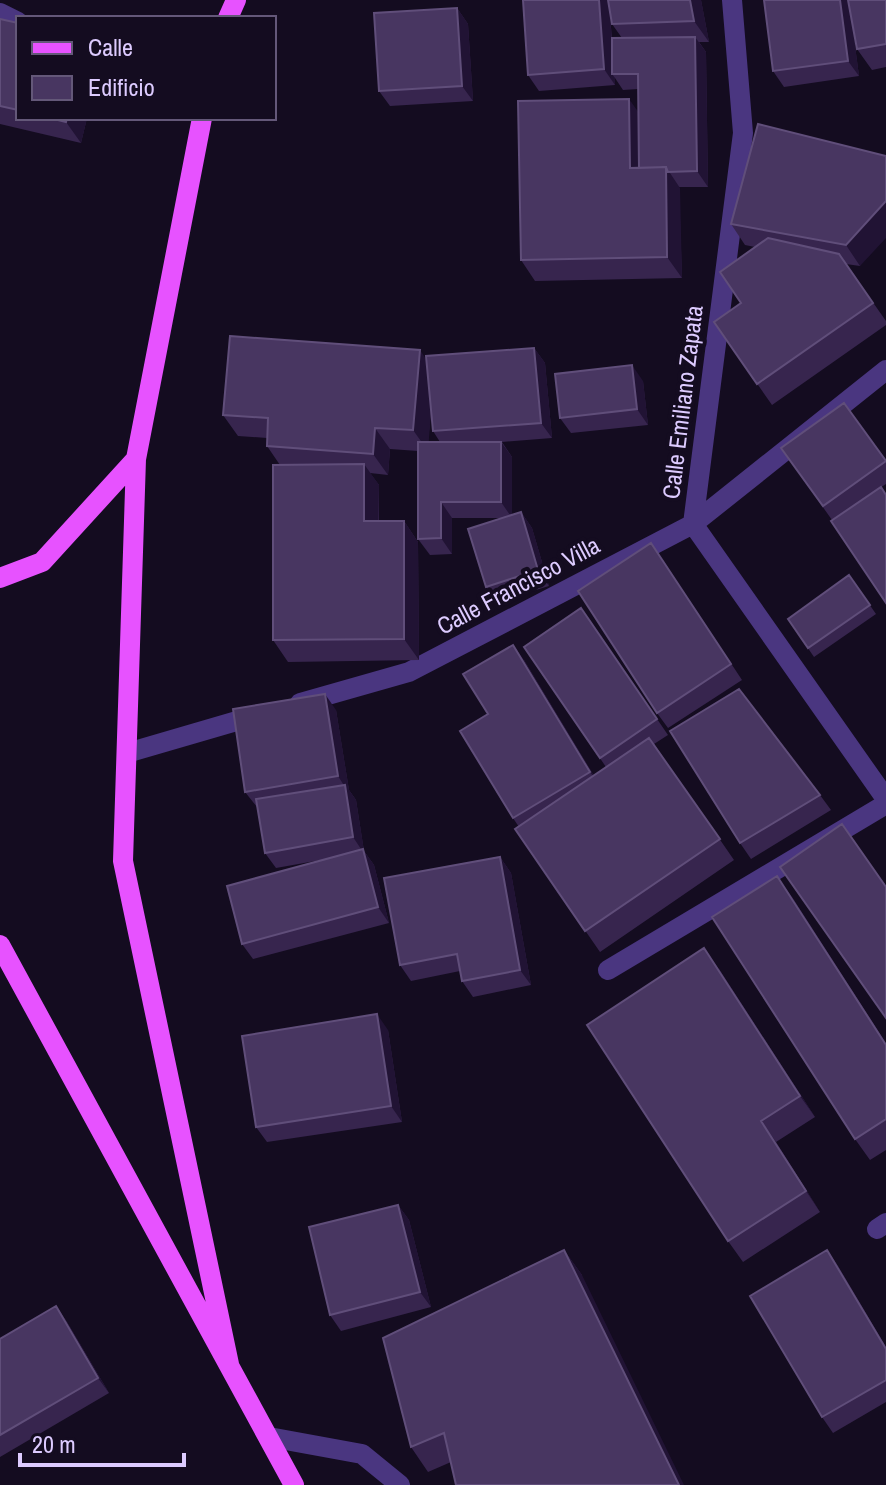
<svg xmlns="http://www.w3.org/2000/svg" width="886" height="1485" font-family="'Archivo Narrow',sans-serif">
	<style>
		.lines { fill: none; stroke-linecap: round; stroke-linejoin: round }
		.street { stroke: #4a3680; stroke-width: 20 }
		.primary { stroke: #e752ff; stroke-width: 20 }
		.wall { fill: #37254e; fill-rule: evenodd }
		.shaded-wall { fill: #211334 }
		.building { fill: #483661; stroke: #604e7a; stroke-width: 2 }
		.labels { text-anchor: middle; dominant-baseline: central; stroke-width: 8; stroke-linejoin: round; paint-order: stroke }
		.street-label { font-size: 24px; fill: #ddcbff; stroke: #140c20 }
	</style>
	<rect width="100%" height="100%" fill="#140c20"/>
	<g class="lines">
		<path class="street" d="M732,0L743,133L693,524L886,799
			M0,13L18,22
			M300,703L409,672L693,524L886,370
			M127,753L261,714
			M608,970L886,804
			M877,1229L886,1223
			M269,1437L362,1454L400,1485"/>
		<path class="primary" d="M228,18L236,0
			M202,118L136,459L123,861L229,1364
			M0,578L42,562L136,459
			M0,945L294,1485"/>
	</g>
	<path class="wall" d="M523,0H701L709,42H699L706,52L708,187H679L682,278L535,281L521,260L638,112V89L623,90L615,78V85L539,91L528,75ZM609,4L612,24L622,38L612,39Z
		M886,0V67L872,70L857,49L852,23L859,76L784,87L773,71Z
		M457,8L468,24L473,101L390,106L379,91Z
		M0,19L18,23V118H87L81,143L0,124Z
		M886,156L860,266L846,264L886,321V325L772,405L714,322L741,303L755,247L745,245L731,224Z
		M534,348L545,363L552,438L502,442L512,457V515L521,512L532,528L549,586L497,602L486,587L503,518H452V554L430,555L418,539V451L390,449L388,475L370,473L379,485V521H404L418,542L419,660L288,662L273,640L280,465L267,446V438L238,436L223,415L427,359ZM431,412L433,431L440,442H428Z
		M643,381L648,425L571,433L560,418Z
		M781,448L886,461V484L832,520Z
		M662,559L742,680L668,728L657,713Z
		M849,575L876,614L814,657L788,619Z
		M581,608L668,735L654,744L734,860L600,952L515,829L519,827L513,818L488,714L524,660L594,776L606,767L524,647Z
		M336,710L349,790L356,800L364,851L374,865L389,923L253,959L242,944L321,860L276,868L265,853L257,807L245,792Z
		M820,795L831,810L751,859L740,843Z
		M500,857L511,873L531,985L473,997L462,981L460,971L411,981L400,965Z
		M792,897L886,1043V1150L870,1160L855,1139Z
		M719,969L815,1117L776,1142L820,1212L743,1262L728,1241Z
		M388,1030L402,1122L267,1142L256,1127Z
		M398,1205L409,1220L431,1307L341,1331L330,1315Z
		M564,1250L582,1275L451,1462L428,1472L411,1447Z
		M827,1250L838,1266L886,1347V1402L833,1433L822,1417Z
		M56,1306L67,1322L109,1393L0,1457V1339Z"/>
	<path class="shaded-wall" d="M599,0H609L614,74H612L615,78V85L604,69Z
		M690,0H701L709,42L694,21Z
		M840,0H849L859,76L848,61Z
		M457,8L468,24L473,101L462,86Z
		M695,37L706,52L708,187L697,171Z
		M629,99L644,120L645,172L630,168Z
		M67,118H87L81,143L66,122Z
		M666,167L680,188L682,278L667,257Z
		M886,201V238L860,266L846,245Z
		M534,348L545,363L552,438L541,423Z
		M420,350L434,371L428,451L413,430Z
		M632,365L643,381L648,425L637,409Z
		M375,428L390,449L388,475L373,454Z
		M501,442L512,457V518L501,502Z
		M364,464L379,485L378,542L364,521Z
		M441,502L452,518V554L441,538Z
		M521,512L532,528L549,586L538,570Z
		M404,521L418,542L419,660L404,639Z
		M513,645L524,660L601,787L590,772Z
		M325,694L336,710L349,790L356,800L364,851L374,865L389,923L378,907L363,852L353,837L345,787L338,776Z
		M500,857L511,873L531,985L520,970Z
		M777,876L792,897L886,1045Z
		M704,948L719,969L815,1117L800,1096Z
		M377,1014L388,1030L402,1122L391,1106Z
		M761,1121L776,1142L820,1212L806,1191Z
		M398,1205L409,1220L431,1307L420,1292Z
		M564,1250L582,1275L684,1485H679Z
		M827,1250L838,1266L886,1347V1349Z
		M56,1306L67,1322L109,1393L98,1378Z"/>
	<path class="building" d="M523,0H599L604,69L528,75Z
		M608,0H690L694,21L612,24Z
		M764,0H840L848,61L773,71Z
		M848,0H886V44L857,49Z
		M457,8L462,86L379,91L374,13Z
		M0,19L18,23V110L0,106Z
		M695,37L697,171L668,172L666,167L639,168L638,74H612V38Z
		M629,99L630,168L666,167L667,257L521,260L518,101Z
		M50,118H67L66,122Z
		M758,124L886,156V201L846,245L731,224Z
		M768,238L839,254L873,303L757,384L714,322L741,303L720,272Z
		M230,336L420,350L413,430L375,428L373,454L267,446L268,418L223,415Z
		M534,348L541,423L433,431L426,356Z
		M632,365L637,409L560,418L555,374Z
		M844,403L886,461L823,506L781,448Z
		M418,442H501V502H441V538L418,539Z
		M364,464V521H404V639L273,640V465Z
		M881,487L886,495V603L831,521Z
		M521,512L538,570L486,587L468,529Z
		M651,543L731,664L657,713L578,591Z
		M849,575L870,605L808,648L788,619Z
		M581,608L657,719L600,758L524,647Z
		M513,645L590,772L513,818L460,731L488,714L463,674Z
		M739,689L820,795L740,843L670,731Z
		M325,694L338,776L245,792L233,709Z
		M649,738L720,839L585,931L515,829Z
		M345,785L353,837L265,853L256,799Z
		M842,824L886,887V1018L780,867Z
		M363,849L378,907L242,944L227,886Z
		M500,857L520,970L462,981L457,954L400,965L384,878Z
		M777,876L886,1045V1119L855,1139L712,917Z
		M704,948L800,1096L761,1121L806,1191L728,1241L587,1025Z
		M377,1014L391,1106L256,1127L242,1036Z
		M398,1205L420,1292L330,1315L309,1227Z
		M564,1250L679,1485H456L444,1433L411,1447L383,1338Z
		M827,1250L886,1349V1380L822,1417L750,1296Z
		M56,1306L98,1378L0,1435V1339Z"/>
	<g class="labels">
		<g class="street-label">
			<text transform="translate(682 402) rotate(-83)">Calle Emiliano Zapata</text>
			<text transform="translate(518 585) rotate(-28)">Calle Francisco Villa</text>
		</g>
	</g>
	<rect x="16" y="16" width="260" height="104" fill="#140c20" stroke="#645879" stroke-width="2"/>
	<rect x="32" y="42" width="40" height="12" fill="#e752ff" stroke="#645879" stroke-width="2"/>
	<text x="88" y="56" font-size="24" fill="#ddcbff">Calle</text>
	<rect x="32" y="76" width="40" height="24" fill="#483661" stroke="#645879" stroke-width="2"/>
	<text x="88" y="96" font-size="24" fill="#ddcbff">Edificio</text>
	<path d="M20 1453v12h164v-12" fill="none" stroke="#ddcbff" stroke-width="4"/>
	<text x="32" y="1453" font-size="24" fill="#ddcbff" stroke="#140c20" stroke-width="6" paint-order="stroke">20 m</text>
</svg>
